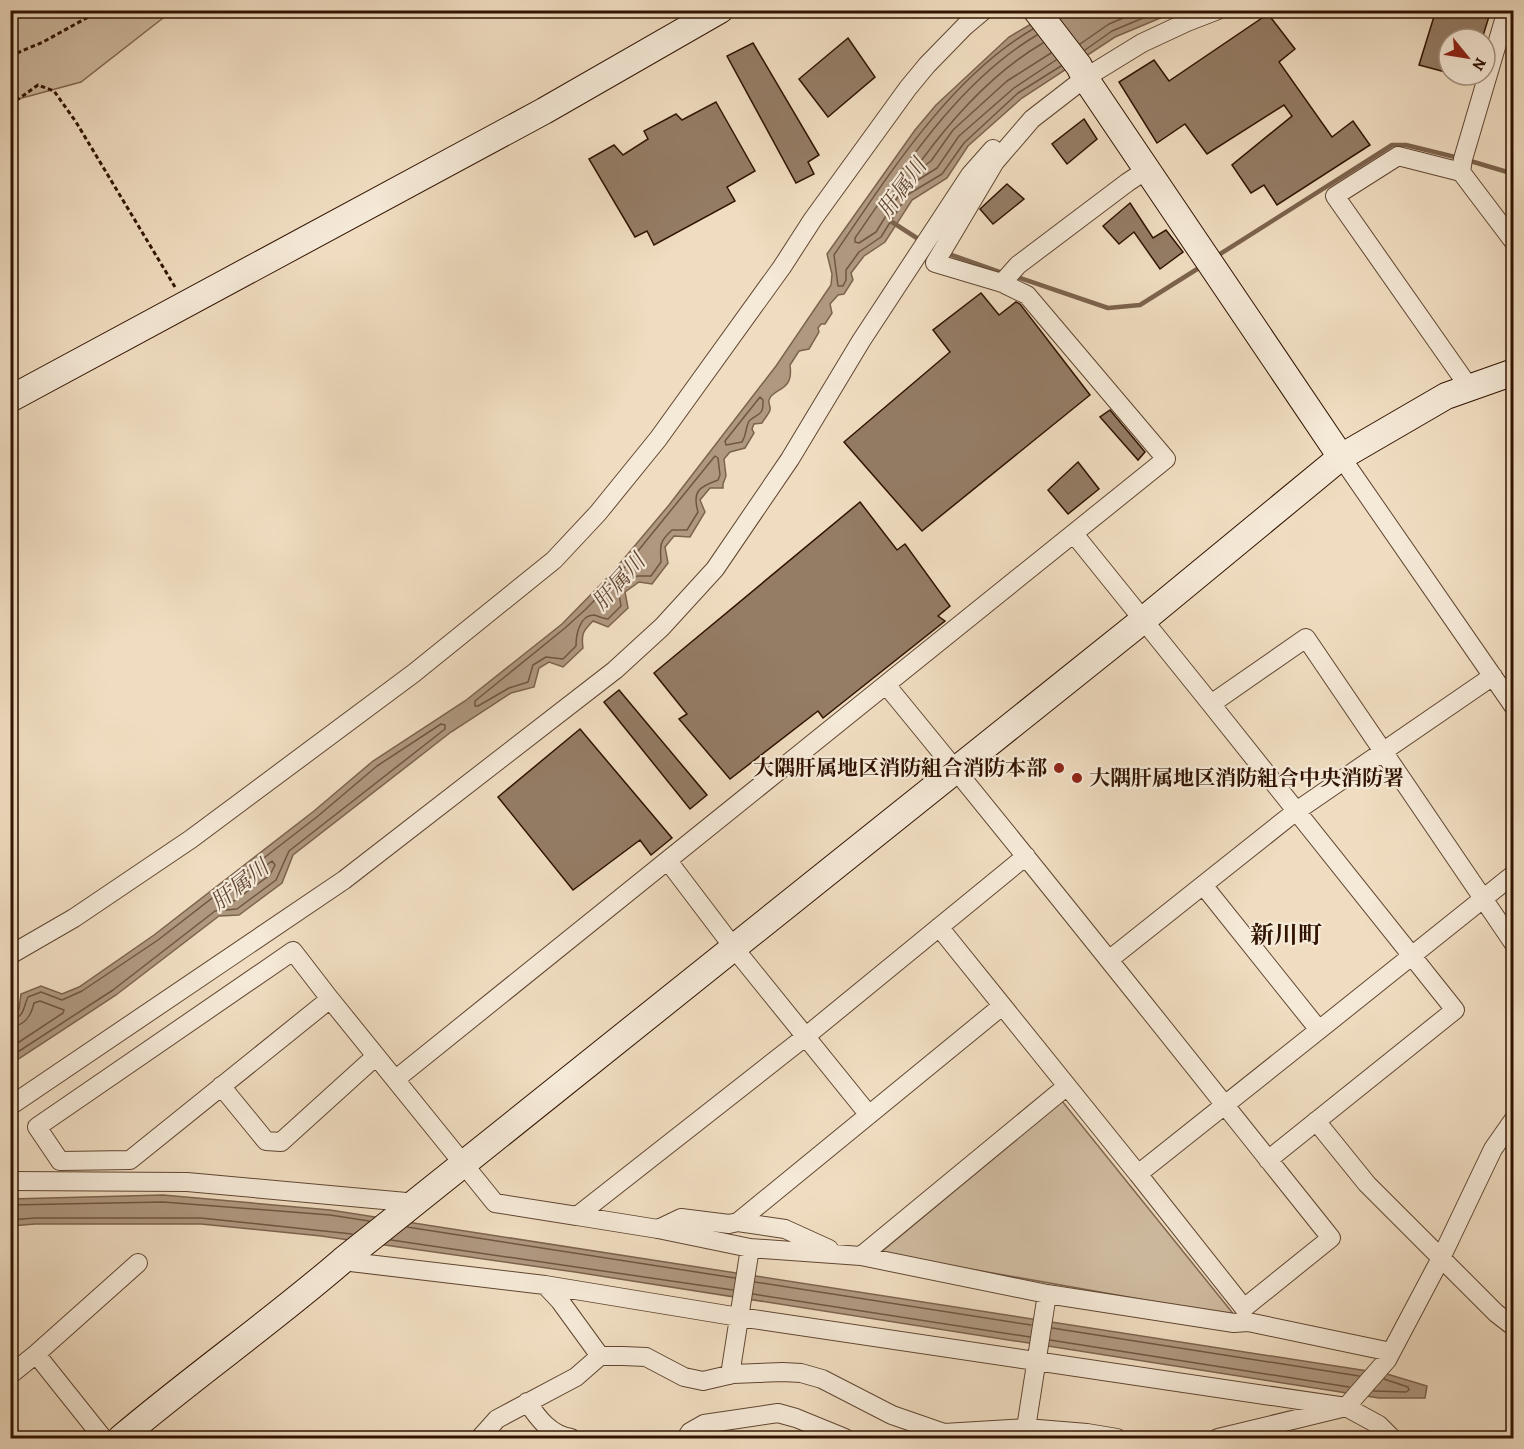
<svg xmlns="http://www.w3.org/2000/svg" width="1524" height="1449" font-family="Alegreya,'Noto Serif JP',serif">
	<style>
		.green { fill: #cfbba0; stroke: #806750; stroke-width: 1.5 }
		.water { fill: #af9880; stroke: #7c634d; stroke-width: 1.5 }
		.lines { fill: none; stroke-linecap: round; stroke-linejoin: round }
		.shore { stroke: #705640; stroke-width: 1.5 }
		.stream { stroke: #7c634d; stroke-width: 4.5 }
		.building { fill: #947c65; stroke: #301301; stroke-width: 1.5 }
		.street-casing { stroke: #604631; stroke-width: 20 }
		.secondary-casing { stroke: #301301; stroke-width: 28 }
		.path { stroke: #301301; stroke-width: 3; stroke-dasharray: 4.5 3; stroke-linecap: butt }
		.street { stroke: #f5e9d7; stroke-width: 18 }
		.secondary { stroke: #f5e9d7; stroke-width: 26 }
		.poi-dot { fill: #8f2418; stroke: #f5e9d7; stroke-width: 2 }
		.labels { text-anchor: middle; dominant-baseline: central; stroke-width: 4.5; stroke-linejoin: round; paint-order: stroke }
		.poi-label { font-size: 21px; font-weight: bold; fill: #301301; stroke: #f5e9d7; text-anchor: end }
		.water-label { font-size: 22px; font-style: italic; fill: #634834; stroke: #f5e9d7 }
		.quarter-label { font-size: 24px; font-weight: bold; fill: #301301; stroke: #f5e9d7 }
	</style>
	<rect width="100%" height="100%" fill="#f0ddc1"/>
	<filter id="stains"><feTurbulence type="fractalNoise" baseFrequency=".00333" numOctaves="4"/><feColorMatrix values="0 0 0 0 .2 0 0 0 0 .09 0 0 0 0 .02 0 0 0 .5 -.17"/></filter>
	<radialGradient id="worn" r=".72"><stop offset=".6" stop-color="#630" stop-opacity="0"/><stop offset="1" stop-color="#630" stop-opacity=".3"/></radialGradient>
	<path class="green" d="M11,10H172V11L81,82L11,101Z
		M1062,1101L1235,1316L880,1253Z"/>
	<path class="water" d="M1053,11H1177L1115,37L1022,98L968,146L947,178L912,200L885,242L864,256L851,273L853,280L844,294L838,295L830,304L832,313L825,324H821L818,328L819,332L809,349L799,351L790,365C794,393 773,387 769,400C768,403 771,407 770,410C769,414 764,419 762,423L754,424L752,429L754,433L745,448L730,452L724,459L726,476L723,484V488H710L700,500L705,512L690,537L674,536L665,547L668,563L652,584L639,582L625,592L628,608L608,627L593,621C583,631 581,634 583,648L563,667L549,662L539,668L534,687L511,693L451,732L293,855L282,883L239,915L219,916L116,995L11,1064L10,1015L19,1009L21,994L41,986L62,994L79,987L154,935L314,811L373,761L465,701L562,624L611,574L669,505L776,366L831,285L832,274L827,254L915,130L936,105L1009,37Z
		M163,1195L330,1210L1387,1374L1427,1386L1425,1398H1379L575,1272L321,1236L201,1224H35L11,1226V1199Z"/>
	<g class="lines">
		<path class="shore" d="M1033,29C949,78 888,176 834,255L838,286H843L846,280V270L859,252L881,237L907,195L942,174L964,143L1018,93L1061,66
			M1037,35C959,81 905,166 855,238V242L859,243L876,232L902,190L937,168L959,136L1014,88L1056,60
			M1043,43C995,71 954,116 921,161V165L924,166L931,161L953,130L1007,81L1051,53
			M1080,44L1109,24L1142,10
			M1085,50L1112,31L1162,10
			M760,397L763,400C764,416 758,413 749,421C745,429 747,434 742,442L726,445L725,441Z
			M715,456L718,458L720,475L718,480C699,487 692,491 698,512L687,530H672C659,542 660,545 661,562L651,576H637L621,588L619,593L621,606L608,619C603,619 598,616 594,615C579,615 576,636 576,646L563,659L546,657L533,665L528,682L509,688L478,706H475V701L565,628L586,609L616,578Z
			M272,861L275,865L270,875L234,901H225V896Z
			M10,1019C25,1018 23,1007 28,997L41,992L62,1000L82,991L158,940L318,816L377,766L441,724L445,725V729L289,851L276,880L237,909L215,911L113,990L10,1057
			M10,1027C25,1026 31,1016 34,1003L40,1001L64,1010L63,1013L10,1048
			M10,1205L163,1202L330,1215L369,1221
			M10,1220L35,1218H201L352,1234
			M407,1227L735,1278
			M391,1240L733,1290
			M755,1282L1031,1325
			M753,1294L1030,1337
			M1052,1328L1359,1376
			M1050,1340L1349,1387
			M1374,1391L1406,1392L1409,1390L1408,1387L1384,1379"/>
		<path class="stream" d="M1467,160L1514,174
			M892,222L923,242
			M946,253L1003,273
			M1217,256L1392,145H1406L1459,158
			M1014,276L1108,308L1140,305L1202,266"/>
	</g>
	<path class="building" d="M1436,10H1491L1482,39H1449V73L1419,65Z
		M1268,14L1295,49L1279,62L1332,137L1353,121L1370,145L1277,205L1264,185L1251,193L1232,165L1292,116L1284,105L1207,154L1185,124L1157,143L1119,82L1154,60L1169,81Z
		M848,38L875,77L828,117L799,79Z
		M753,43L819,155L808,162L814,174L796,183L727,56Z
		M716,102L755,171L727,187L735,201L654,245L647,231L635,237L589,159L614,145L623,155L648,139L644,131L676,114L682,120Z
		M1084,119L1097,139L1067,164L1052,144Z
		M1007,184L1024,199L993,224L980,209Z
		M1130,203L1153,238L1166,230L1183,252L1160,269L1134,232L1119,244L1103,226Z
		M981,293L999,315L1016,302L1020,304L1090,395L922,531L844,442L950,352L933,330Z
		M1110,410L1145,452L1138,460L1100,417Z
		M1078,462L1099,489L1068,514L1048,490Z
		M860,502L897,550L905,544L950,606L938,616L945,621L823,718L818,711L730,779L679,719L687,714L654,673Z
		M619,690L707,795L690,809L604,702Z
		M580,729L672,838L651,855L640,840L573,890L498,797Z"/>
	<g class="lines">
		<defs>
			<path id="street" d="M1507,10L1463,159L1461,172L1514,242
				M1461,172L1398,156L1335,196L1469,387
				M1002,283L1018,265L1128,182L1148,169
				M1341,457L1514,707
				M1074,534L1211,704L1455,1010L1268,1160
				M887,686C1037,868 1183,1053 1331,1238L1244,1308L1138,1174L1319,1030
				M1211,704L1306,638L1514,944
				M668,861L734,948L869,1115
				M1203,885L1319,1030L1514,874
				M939,927L1138,1174
				M293,951L330,999L130,1160L60,1161L37,1127Z
				M10,955L74,918L191,839L414,673L554,560L598,513L658,439L782,267L813,219L908,88L927,65L965,26L984,10
				M1110,959L1295,812L1493,676
				M330,999L495,1203L577,1216L805,1037L1026,856
				M396,1079L1166,459L1027,295L1002,283L935,263L995,162L1032,119L1085,78L1142,43L1187,22L1218,10
				M221,1086L266,1141L281,1142L376,1056
				M10,1106L344,880L615,670L662,627L715,569L790,459L861,341L970,175L993,149
				M1316,1121L1367,1184L1496,1313L1514,1327
				M10,1181L187,1182L417,1203
				M577,1216L658,1229L750,1248L861,1256L1047,1294L1234,1323L1248,1322L1391,1352
				M738,1222L1002,1006
				M658,1229L681,1218L729,1224L738,1222L785,1229L829,1249
				M861,1256L1067,1086
				M342,1261L545,1285L739,1317L1346,1407L1379,1425L1392,1438
				M545,1285L560,1301L600,1356
				M36,1354L138,1263
				M10,1375L36,1354L103,1438
				M730,1375L750,1248
				M527,1402C538,1418 550,1435 571,1438
				M1026,1428L1047,1294
				M480,1438L497,1419L576,1377L600,1356H623L646,1357L684,1377L703,1381L733,1374L783,1372L801,1373L822,1379L892,1415L944,1433L1026,1428L1087,1433L1117,1438
				M686,1438L690,1432L704,1424L778,1413L796,1418L845,1438
				M1218,1438L1346,1407L1387,1360L1441,1258L1493,1149L1514,1119"/>
			<path id="secondary" d="M1036,10L1079,66L1085,78L1341,457
				M10,399L544,111L720,10
				M121,1438C193,1377 270,1323 342,1261L1142,621L1341,457L1446,396L1514,372"/>
		</defs>
		<use href="#street" class="street-casing"/>
		<use href="#secondary" class="secondary-casing"/>
		<path class="path" d="M10,56L43,42L101,10
			M10,105L38,85L54,91L76,122L175,287"/>
		<use href="#street" class="street"/>
		<use href="#secondary" class="secondary"/>
	</g>
	<g class="poi-dot">
		<circle cx="1059" cy="768" r="6"/>
		<circle cx="1077" cy="778" r="6"/>
	</g>
	<g class="labels">
		<g class="poi-label">
			<text x="1047" y="768">大隅肝属地区消防組合消防本部</text>
			<text x="1089" y="778" text-anchor="start">大隅肝属地区消防組合中央消防署</text>
		</g>
		<g class="water-label">
			<text transform="translate(902 188) rotate(-54)">肝属川</text>
			<text transform="translate(619 582) rotate(-48)">肝属川</text>
			<text transform="translate(240 885) rotate(-38)">肝属川</text>
		</g>
		<g class="quarter-label">
			<text x="1286" y="935">新川町</text>
		</g>
	</g>
	<rect width="1524" height="1449" fill="none" stroke="#f0ddc1" stroke-width="36"/>
	<rect x="12" y="12" width="1500" height="1425" fill="none" stroke="#301301" stroke-width="3"/>
	<rect x="18" y="18" width="1488" height="1413" fill="none" stroke="#301301" stroke-width="1.5"/>
	<g transform="translate(1467 57) rotate(120)"><circle r="28" fill="#f5e9d7" stroke="#a69381" stroke-width="1.5"/>
	<path d="M0-4.5L10 22L0 15L-10 22Z" fill="#8f2418"/>
	<text y="-9" font-size="16" font-weight="bold" text-anchor="middle" fill="#301301">N</text>
	</g>
	<rect width="100%" height="100%" filter="url(#stains)"/>
	<rect width="100%" height="100%" fill="url(#worn)"/>
</svg>
